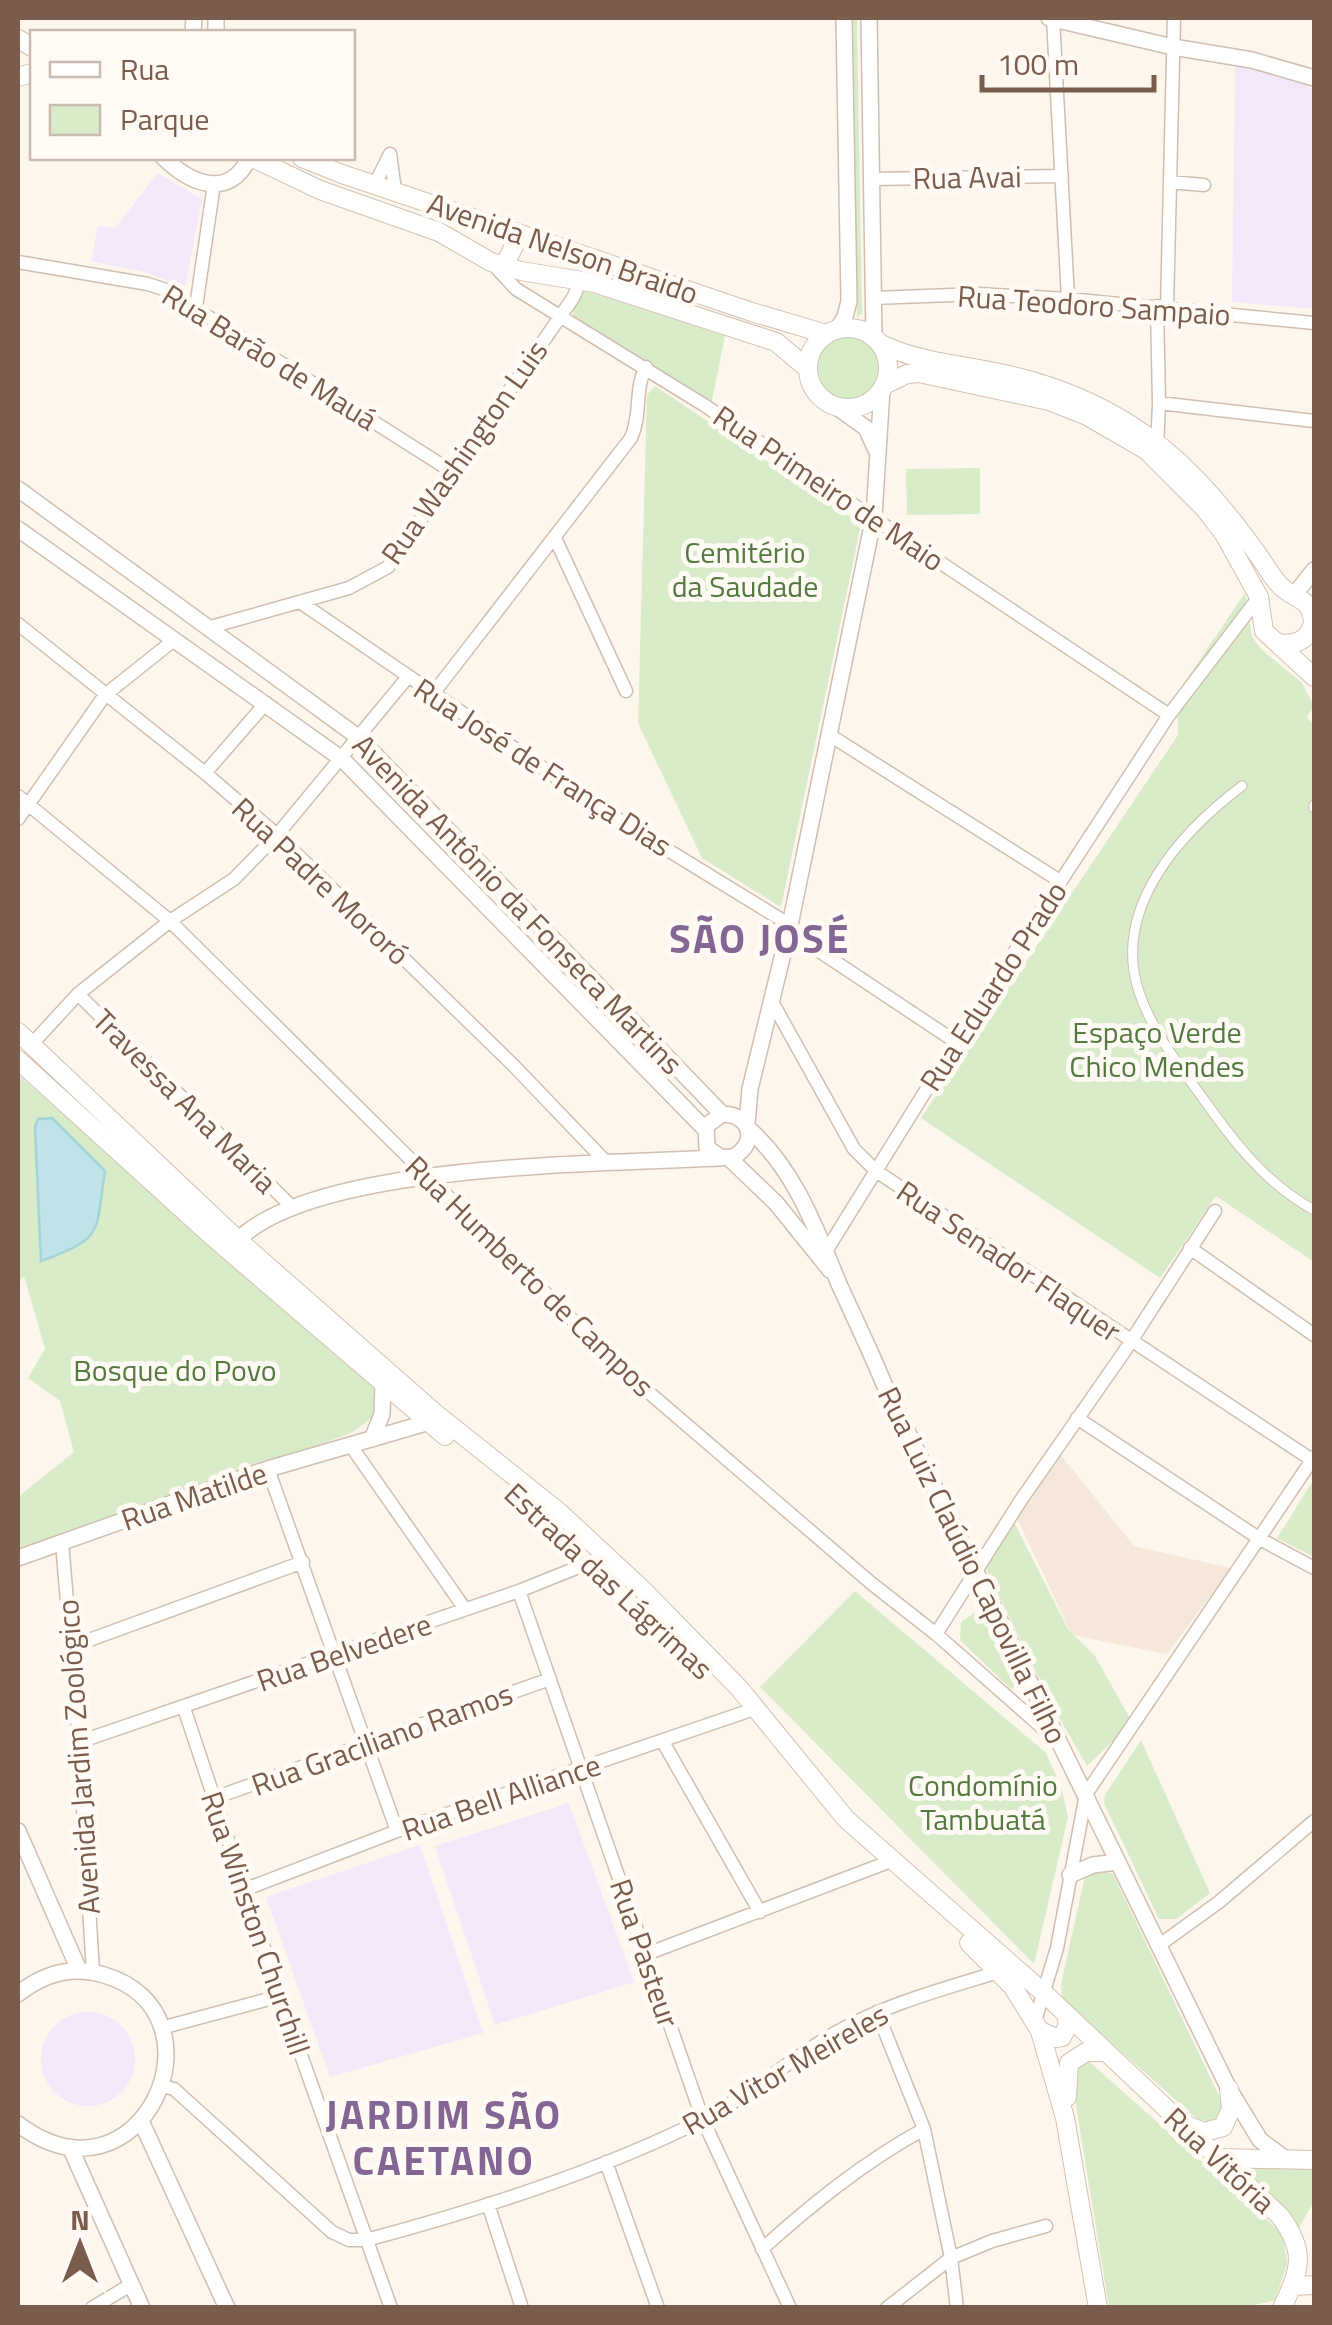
<svg xmlns="http://www.w3.org/2000/svg" width="1332" height="2325" font-family="'Titillium Web',sans-serif">
	<style>
		.residential { fill: #f5e8da }
		.education { fill: #f3e8fa }
		.green { fill: #d8ecc9 }
		.water { fill: #bfe3e8; stroke: #a5d3da; stroke-width: 2.5 }
		.lines { fill: none; stroke-linecap: round; stroke-linejoin: round }
		.pedestrian-casing { stroke: #d1beb0; stroke-width: 11 }
		.minor-casing { stroke: #d1beb0; stroke-width: 15 }
		.tertiary-casing { stroke: #d1beb0; stroke-width: 18 }
		.secondary-casing { stroke: #d6c0b0; stroke-width: 20 }
		.pedestrian { stroke: #fff; stroke-width: 9 }
		.minor { stroke: #fff; stroke-width: 12 }
		.tertiary { stroke: #fff; stroke-width: 15 }
		.secondary { stroke: #fff; stroke-width: 18 }
		.labels { text-anchor: middle; dominant-baseline: central; stroke-width: 10; stroke-linejoin: round; paint-order: stroke }
		.street-label { font-size: 30px; fill: #7a5c4d; stroke: #fffaf3 }
		.park-label { font-size: 30px; fill: #537a41; stroke: #fffaf3 }
		.district-label { font-size: 40px; font-weight: bold; letter-spacing: 2.5px; fill: #846695; stroke: #fffaf3 }
	</style>
	<rect width="100%" height="100%" fill="#fdf6ec"/>
	<path class="residential" d="M1059,1453L1134,1546L1231,1568L1167,1654L1072,1635L1017,1518Z"/>
	<path class="education" d="M1235,65L1295,78L1314,91V309L1232,302Z
		M158,173L202,199L185,288L148,273L91,261L98,226L115,228Z
		M569,1803L634,1982L495,2025L435,1846Z
		M420,1845L483,2033L330,2077L266,1897Z
		M41 2059a47 47 0 1 1 94 0a47 47 0 1 1-94 0Z"/>
	<path class="green" d="M851,18H857L862,313L857,318Z
		M585,291L725,336L711,405L574,319L573,309Z
		M815 369a33 33 0 1 1 66 0a33 33 0 1 1-66 0Z
		M655,386L861,524L781,907L702,858L638,723L647,395Z
		M980,468V514L907,515L906,469Z
		M1245,593L1252,637L1261,649L1302,683L1314,706L1307,717L1314,725V1262L1216,1196L1160,1278L921,1118L1178,735V719L1169,705Z
		M18,1075L379,1387C379,1413 371,1421 349,1434L18,1552V1497L74,1452L60,1401L28,1378L45,1349L24,1276L18,1283Z
		M1314,1479V1557L1277,1538Z
		M1013,1520L1068,1629L1095,1656L1130,1718L1121,1733L1087,1766L1053,1707L986,1569Z
		M855,1591L1046,1753L1062,1789L1068,1817L1034,1964L760,1687Z
		M974,1613C998,1621 1010,1661 1020,1683L1011,1689L960,1640L961,1622Z
		M1141,1740L1210,1893L1176,1919H1159L1104,1803L1105,1795Z
		M1101,1869L1113,1874L1222,2102L1223,2109C1216,2121 1209,2124 1196,2118L1062,1999L1061,1984L1085,1876Z
		M1083,2056L1283,2234L1287,2264L1275,2300L1243,2308L1109,2307L1070,2069Z
		M1235,2165L1314,2166V2201L1297,2231Z"/>
	<path class="water" d="M52,1118L105,1171C95,1235 105,1237 41,1261L35,1127L38,1119Z"/>
	<g class="lines">
		<defs>
			<path id="pedestrian" d="M1242,786C1181,832 1111,908 1139,992C1152,1031 1178,1064 1202,1097C1233,1141 1266,1184 1314,1210
				M1314,805V808"/>
			<path id="minor" d="M1053,18L1068,299
				M390,154L395,190
				M871,179L1062,176
				M1170,182L1204,185
				M375,184L390,154
				M18,262L148,284L166,290L451,471
				M491,262L516,289L704,405L1169,715
				M873,298L978,294L1068,299L1314,323
				M196,307L214,184
				M1167,307L1174,18
				M1159,403L1314,421
				M1157,448L1159,403L1157,306
				M555,538L626,691
				M300,602L619,820L790,925
				M18,624L205,773L277,835L513,1065L605,1161
				M207,628L349,588L388,567L573,298L581,280
				M432,695L631,438C642,414 634,389 646,367
				M828,734L1060,881
				M205,773L266,703
				M18,796L170,921L625,1372L871,1583L936,1634L1055,1739
				M18,819L105,695L174,640
				M789,931L956,1042
				M78,994L292,1207
				M771,1000L854,1149L876,1171L1312,1460
				M31,1045L78,994L170,921L234,879L277,835L407,678
				M1190,1248L1314,1335
				M823,1256L956,1042L1169,715L1259,597
				M1077,1418L1260,1539L1314,1568
				M351,1446L465,1609
				M268,1469L397,1831
				M62,1543L79,1742L93,1972
				M519,1591L703,2120L790,2308
				M936,1634L1021,1500L1124,1352L1215,1211
				M70,1647L303,1562
				M184,1708L280,1996L391,2308
				M79,1742L519,1591L606,1556
				M663,1742L760,1912
				M214,1798L550,1679
				M246,1889L397,1831L757,1708
				M1158,1946L1219,1902L1314,1821
				M644,1955L891,1861
				M877,2012L924,2129L951,2258L957,2308
				M1035,2021L1057,1948L1086,1794L1314,1457
				M161,2028L280,1996
				M162,2086L174,2089L332,2232L349,2240H366C475,2211 586,2176 688,2127C741,2103 785,2062 835,2033C886,2004 943,1989 998,1972
				M606,2162L658,2308
				M488,2204L522,2308
				M762,2249C812,2204 864,2162 924,2129
				M92,2308L132,2284
				M887,2308L951,2258L992,2241L1046,2226"/>
			<path id="tertiary" d="M216,18V32
				M869,18L874,338
				M1049,18L1173,47L1252,60L1314,78
				M193,32L194,18
				M164,158C191,184 229,200 249,158
				M837,330L845,317L849,301L844,18
				M835,406L866,428L876,450
				M18,489L358,737L722,1114
				M18,529L342,759L705,1129
				M1295,594L1314,570
				M747,1124L750,1089L790,925L874,516L882,389
				M749,1129C795,1170 816,1229 839,1284C854,1317 870,1350 884,1384L1229,2089L1260,2140L1287,2160
				M729,1158L776,1203L830,1270
				M233,1245C308,1159 620,1165 733,1157C759,1143 751,1114 722,1114L706,1126L707,1148L720,1157
				M372,1439L382,1414L383,1384
				M18,1558L268,1469L436,1420
				M18,1831L79,1970
				M1070,1875L1093,1865L1118,1862
				M18,1994C43,1974 72,1965 104,1975C232,2013 141,2217 18,2124
				M141,2121L227,2308
				M70,2147L142,2308"/>
			<path id="secondary" d="M18,39L32,47
				M18,77L32,73
				M253,158L320,190L439,232L491,262L521,271L594,283L776,342L807,368
				M302,158L342,174L752,312L826,334
				M504,266L514,246L510,230
				M808 368a40 40 0 1 1 80 0a40 40 0 1 1-80 0Z
				M879,343C923,365 974,365 1021,378C1135,408 1200,470 1265,565C1270,573 1276,583 1284,589C1304,604 1310,597 1314,627
				M884,385L907,374L919,373L1049,401L1087,416L1146,450L1205,509L1224,534L1259,597L1264,631L1314,677
				M1278,643C1295,646 1307,641 1313,624
				M18,1032L238,1240L435,1413L559,1512L641,1588L739,1688L846,1819L1045,1994L1280,2216C1307,2252 1300,2270 1282,2308
				M18,1060L214,1238L445,1436
				M969,1943L1013,1987L1040,2031L1065,2118L1098,2308
				M1040,2031L1056,2038L1062,2037L1068,2025L1066,2015
				M1067,2097L1069,2063L1086,2052H1105
				M1186,2125L1204,2132L1223,2127L1231,2109L1229,2089
				M1217,2158L1314,2160
				M1293,2286L1314,2285"/>
		</defs>
		<use href="#pedestrian" class="pedestrian-casing"/>
		<use href="#minor" class="minor-casing"/>
		<use href="#tertiary" class="tertiary-casing"/>
		<use href="#secondary" class="secondary-casing"/>
		<use href="#pedestrian" class="pedestrian"/>
		<use href="#minor" class="minor"/>
		<use href="#tertiary" class="tertiary"/>
		<use href="#secondary" class="secondary"/>
	</g>
	<g class="labels">
		<g class="street-label">
			<text transform="translate(967 177) rotate(-1)">Rua Avai</text>
			<text transform="translate(563 248) rotate(19)">Avenida Nelson Braido</text>
			<text transform="translate(1094 305) rotate(4)">Rua Teodoro Sampaio</text>
			<text transform="translate(270 357) rotate(32)">Rua Barão de Mauá</text>
			<text transform="translate(464 452) rotate(-55)">Rua Washington Luis</text>
			<text transform="translate(829 488) rotate(34)">Rua Primeiro de Maio</text>
			<text transform="translate(543 767) rotate(33)">Rua José de França Dias</text>
			<text transform="translate(321 881) rotate(43)">Rua Padre Mororó</text>
			<text transform="translate(518 904) rotate(46)">Avenida Antônio da Fonseca Martins</text>
			<text transform="translate(993 986) rotate(-57)">Rua Eduardo Prado</text>
			<text transform="translate(185 1101) rotate(45)">Travessa Ana Maria</text>
			<text transform="translate(1009 1261) rotate(34)">Rua Senador Flaquer</text>
			<text transform="translate(530 1276) rotate(44)">Rua Humberto de Campos</text>
			<text transform="translate(194 1496) rotate(-19)">Rua Matilde</text>
			<text transform="translate(973 1565) rotate(64)">Rua Luiz Claúdio Capovilla Filho</text>
			<text transform="translate(609 1581) rotate(43)">Estrada das Lágrimas</text>
			<text transform="translate(344 1652) rotate(-19)">Rua Belvedere</text>
			<text transform="translate(382 1739) rotate(-20)">Rua Graciliano Ramos</text>
			<text transform="translate(78 1757) rotate(-94)">Avenida Jardim Zoológico</text>
			<text transform="translate(501 1797) rotate(-19)">Rua Bell Alliance</text>
			<text transform="translate(256 1923) rotate(71)">Rua Winston Churchill</text>
			<text transform="translate(645 1953) rotate(71)">Rua Pasteur</text>
			<text transform="translate(785 2069) rotate(-30)">Rua Vitor Meireles</text>
			<text transform="translate(1220 2160) rotate(43)">Rua Vitória</text>
		</g>
		<g class="park-label">
			<text x="745" y="552">Cemitério<tspan x="745" dy="34">da Saudade</tspan></text>
			<text x="1157" y="1032">Espaço Verde<tspan x="1157" dy="34">Chico Mendes</tspan></text>
			<text x="175" y="1370">Bosque do Povo</text>
			<text x="983" y="1785">Condomínio<tspan x="983" dy="34">Tambuatá</tspan></text>
		</g>
		<g class="district-label">
			<text x="760" y="938">SÃO JOSÉ</text>
			<text x="444" y="2114">JARDIM SÃO<tspan x="444" dy="46">CAETANO</tspan></text>
		</g>
	</g>
	<rect width="1332" height="2325" fill="none" stroke="#7a5c4d" stroke-width="40"/>
	<rect x="30" y="30" width="325" height="130" fill="#fffaf3" stroke="#cabbb1" stroke-width="2.5"/>
	<rect x="50" y="62" width="50" height="15" fill="#ffffff" stroke="#cabbb1" stroke-width="2.5"/>
	<text x="120" y="80" font-size="30" fill="#7a5c4d">Rua</text>
	<rect x="50" y="105" width="50" height="30" fill="#d8ecc9" stroke="#cabbb1" stroke-width="2.5"/>
	<text x="120" y="130" font-size="30" fill="#7a5c4d">Parque</text>
	<g transform="translate(80 2245)" stroke="#fffaf3" stroke-width="8" paint-order="stroke">
	<path d="M0-8L18 38L0 25L-18 38Z" fill="#7a5c4d"/>
	<text y="-15" font-size="28" font-weight="bold" text-anchor="middle" fill="#7a5c4d">N</text>
	</g>
	<path d="M982 75v15h172v-15" fill="none" stroke="#7a5c4d" stroke-width="5"/>
	<text x="997" y="75" font-size="30" fill="#7a5c4d" stroke="#fffaf3" stroke-width="8" paint-order="stroke">100 m</text>
</svg>
